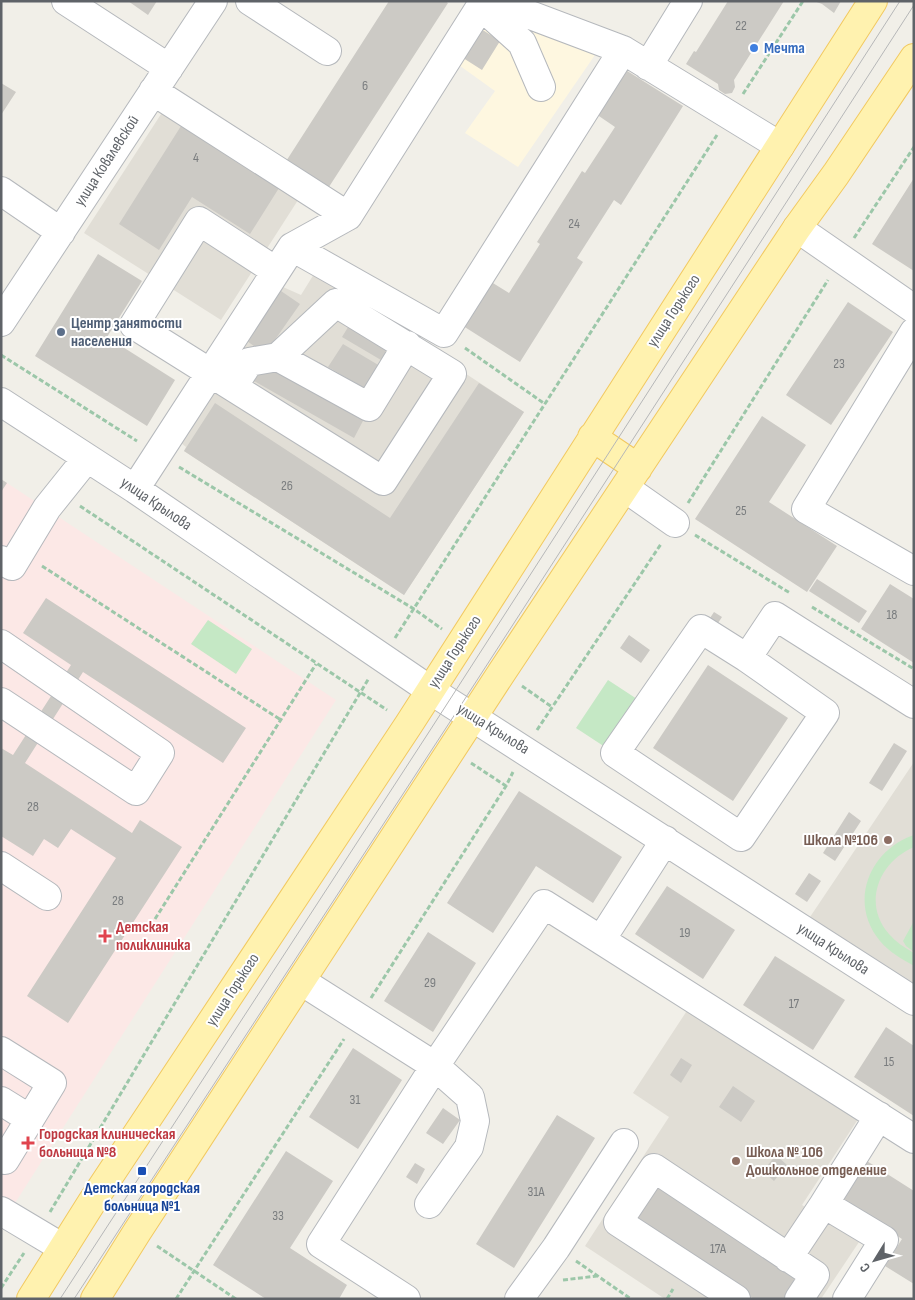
<svg xmlns="http://www.w3.org/2000/svg" width="915" height="1300" font-family="'Sofia Sans Condensed',sans-serif">
	<style>
		.commercial { fill: #fef7e0 }
		.education { fill: #e1ded6 }
		.medical { fill: #fce8e6 }
		.green { fill: #c5e8c5 }
		.building { fill: #cccac5 }
		.lines { fill: none; stroke-linecap: round; stroke-linejoin: round }
		.minor-casing { stroke: #b5b8bc; stroke-width: 30 }
		.major-casing { stroke: #f2c960; stroke-width: 30 }
		.path { stroke: #9cc7a9; stroke-width: 3; stroke-dasharray: 5 2.5; stroke-linecap: butt }
		.minor { stroke: #fff; stroke-width: 28 }
		.major { stroke: #fff2af; stroke-width: 28 }
		.tram { stroke: #b6b7b8; stroke-width: 1 }
		.shop-dot { fill: #3f7fe0; stroke: #fff; stroke-width: 2 }
		.service-dot { fill: #5c6f8a; stroke: #fff; stroke-width: 2 }
		.education-dot { fill: #8d6e63; stroke: #fff; stroke-width: 2 }
		.health-dot { fill: #e0444e; stroke: #fff; stroke-width: 2 }
		.transit-dot { fill: #1a4fb4; stroke: #fff; stroke-width: 2 }
		.labels { text-anchor: middle; dominant-baseline: central; stroke-width: 4; stroke-linejoin: round; paint-order: stroke }
		.number-label { font-size: 14px; fill: #7a7d7f }
		.shop-label { font-size: 16px; font-weight: bold; fill: #366cbe; stroke: #fff; text-anchor: start }
		.street-label { font-size: 16px; fill: #5f6368; stroke: #fff }
		.service-label { font-size: 16px; font-weight: bold; fill: #4e5e75; stroke: #fff; text-anchor: start }
		.education-label { font-size: 16px; font-weight: bold; fill: #785e54; stroke: #fff; text-anchor: end }
		.health-label { font-size: 16px; font-weight: bold; fill: #be3a42; stroke: #fff; text-anchor: start }
		.transit-label { font-size: 16px; font-weight: bold; fill: #164399; stroke: #fff }
	</style>
	<rect width="100%" height="100%" fill="#f1efe8"/>
	<path class="commercial" d="M488,2L597,52L518,167L465,133L495,91L456,63Z"/>
	<path class="education" d="M165,108L300,197L221,320L84,233Z
		M314,274L524,412L404,595L184,451L186,447L176,439L228,368L283,287L301,295Z
		M914,762V983L810,917Z
		M692,1003L862,1113L802,1205L859,1242L821,1299H665L585,1246L669,1117L633,1093Z"/>
	<path class="medical" d="M1,479L336,700L1,1225Z"/>
	<path class="green" d="M208,620L252,649L236,674L191,644Z
		M608,680L637,699L605,747L576,728Z
		M914,835V847C879,862 862,903 889,934C896,942 905,948 914,953V966C902,959 889,952 880,941C848,903 869,850 914,835Z
		M914,921V952L906,946L903,941Z"/>
	<path class="building" d="M128,1H157L148,15Z
		M389,1H445L448,3L325,193L283,166Z
		M728,1H784L734,80L735,87L732,93L725,94L719,90L718,84L686,64L694,51L696,52Z
		M814,1H841L834,13L822,4Z
		M478,27L500,41L482,70L460,56Z
		M624,69L683,106L621,205L614,200L577,258L583,262L520,362L460,324L488,280L509,293L540,244L537,242L582,171L585,173L615,127L596,114Z
		M1,83L16,92L1,115Z
		M181,126L279,188L250,234L192,197L159,250L119,224Z
		M914,178V271L872,244Z
		M98,254L142,281L107,337L175,380L147,426L35,356Z
		M281,291L300,304L265,354L247,341Z
		M848,302L893,332L831,425L786,395Z
		M353,319L392,342L381,360L342,337Z
		M343,344L380,366L366,389L328,367Z
		M265,362L364,419L354,438L254,381Z
		M479,383L524,412L404,595L184,451L215,403L390,518Z
		M762,416L806,445L769,502L837,546L807,592L695,519Z
		M1,479L7,483L1,492Z
		M817,579L867,611L859,623L809,591Z
		M890,584L914,599V663L861,629Z
		M46,598L246,728L223,763L83,672L25,763L132,833L140,820L182,847L68,1023L27,996L116,858L71,829L58,848L44,839L33,856L1,836V748L13,755L71,665L23,633Z
		M714,612L722,617L714,629L706,624Z
		M629,635L650,650L641,663L620,648Z
		M708,665L788,718L733,801L653,748Z
		M894,743L907,751L882,791L869,783Z
		M519,791L622,857L593,903L536,866L493,933L447,903Z
		M849,812L861,821L835,861L823,853Z
		M809,873L821,881L807,902L795,894Z
		M667,886L735,930L703,979L635,934Z
		M428,932L476,963L433,1032L384,1001Z
		M775,956L845,1000L813,1050L743,1005Z
		M886,1027L914,1046V1116L854,1077Z
		M353,1048L402,1080L358,1149L309,1117Z
		M681,1058L692,1065L681,1083L670,1075Z
		M733,1086L755,1101L741,1122L719,1107Z
		M443,1108L460,1120L443,1144L426,1133Z
		M557,1115L595,1138L514,1268L476,1244Z
		M286,1151L333,1181L290,1248L347,1285L339,1299H266L213,1265Z
		M776,1155L787,1165L774,1181L763,1171Z
		M859,1156L914,1191V1284L885,1266L902,1239L834,1195Z
		M415,1163L425,1169L417,1184L406,1177Z
		M654,1181L805,1279L792,1299H754L630,1218Z"/>
	<g class="lines">
		<defs>
			<path id="minor" d="M66,1L169,68
				M250,1L327,51
				M493,1L623,50L780,146
				M481,6L522,43L541,87
				M648,66L688,1
				M153,91L348,216L484,1
				M1,191L61,232
				M797,228L914,309
				M292,247L444,333L623,50
				M1,322L213,1
				M914,332L806,509L914,571
				M278,357L369,407L407,345
				M233,387L249,362L278,357L336,303L452,374L383,481L134,325L199,221L276,271
				M1,402L135,489L430,690L914,1001
				M625,488L675,523
				M135,489L292,247L348,216
				M1,560L12,566L47,508L87,458
				M1,644L160,753L136,791L1,702
				M747,658L825,713L741,837L615,753L701,629L747,658L775,616L914,704
				M1,866L47,896
				M601,940L914,1139
				M301,981L435,1066L470,1097L475,1121L469,1147L429,1204
				M1,1051L52,1083L5,1160
				M1,1101L30,1119
				M1,1211L63,1248
				M788,1258L824,1204
				M406,1299L321,1244L435,1066L544,904L601,940L665,840
				M519,1299L556,1248L624,1143
				M736,1299L618,1222L654,1168L815,1275L799,1299
				M847,1299L884,1240L824,1204L879,1116"/>
			<path id="major" d="M592,437L638,468
				M31,1299L92,1202L409,724L873,1
				M95,1299L137,1232L502,672L797,228L836,174L914,58"/>
		</defs>
		<use href="#minor" class="minor-casing"/>
		<use href="#major" class="major-casing"/>
		<path class="path" d="M743,94L803,1
			M854,238L914,147
			M465,348L545,404
			M1,355L137,441
			M179,467L414,609L442,629
			M688,503L828,280
			M80,506L387,710
			M695,535L790,593
			M42,566L281,720
			M812,607L914,669
			M395,638L717,135
			M522,686L552,707
			M537,730L661,544
			M471,763L506,786
			M155,919L316,664
			M371,998L506,786L513,772
			M50,1212L369,678
			M157,1246L236,1299
			M576,1261L631,1299
			M563,1280L597,1276
			M1,1288L24,1253
			M176,1299L344,1039
			M667,1299L673,1289"/>
		<use href="#minor" class="minor"/>
		<use href="#major" class="major"/>
		<path class="tram" d="M60,1299L427,735L900,1
			M74,1299L459,708L914,5"/>
	</g>
	<circle class="shop-dot" cx="754" cy="48" r="5"/>
	<circle class="service-dot" cx="61" cy="332" r="5"/>
	<g class="education-dot">
		<circle cx="888" cy="840" r="5"/>
		<circle cx="736" cy="1161" r="5"/>
	</g>
	<g class="health-dot">
		<path d="M102.5 928.5h5v5h5v5h-5v5h-5v-5h-5v-5h5z"/>
		<path d="M25.5 1135.5h5v5h5v5h-5v5h-5v-5h-5v-5h5z"/>
	</g>
	<rect class="transit-dot" x="137" y="1166" width="10" height="10" rx="2.5"/>
	<g class="labels">
		<g class="number-label">
			<text x="741" y="25">22</text>
			<text x="365" y="85">6</text>
			<text x="196" y="157">4</text>
			<text x="574" y="223">24</text>
			<text x="839" y="363">23</text>
			<text x="287" y="485">26</text>
			<text x="741" y="510">25</text>
			<text x="892" y="614">18</text>
			<text x="33" y="806">28</text>
			<text x="118" y="900">28</text>
			<text x="685" y="932">19</text>
			<text x="430" y="982">29</text>
			<text x="794" y="1003">17</text>
			<text x="889" y="1061">15</text>
			<text x="355" y="1099">31</text>
			<text x="536" y="1191">31А</text>
			<text x="278" y="1215">33</text>
			<text x="718" y="1248">17А</text>
		</g>
		<g class="shop-label">
			<text x="764" y="48">Мечта</text>
		</g>
		<g class="street-label">
			<text transform="translate(107 161) rotate(-57)">улица Ковалевской</text>
			<text transform="translate(674 311) rotate(-57)">улица Горького</text>
			<text transform="translate(156 504) rotate(34)">улица Крылова</text>
			<text transform="translate(455 652) rotate(-57)">улица Горького</text>
			<text transform="translate(493 729) rotate(32)">улица Крылова</text>
			<text transform="translate(833 949) rotate(33)">улица Крылова</text>
			<text transform="translate(233 990) rotate(-57)">улица Горького</text>
		</g>
		<g class="service-label">
			<text x="71" y="323">Центр занятости<tspan x="71" dy="18">населения</tspan></text>
		</g>
		<g class="education-label">
			<text x="878" y="840">Школа №106</text>
			<text x="746" y="1152" text-anchor="start">Школа № 106<tspan x="746" dy="18">Дошкольное отделение</tspan></text>
		</g>
		<g class="health-label">
			<text x="116" y="927">Детская<tspan x="116" dy="18">поликлиника</tspan></text>
			<text x="39" y="1134">Городская клиническая<tspan x="39" dy="18">больница №8</tspan></text>
		</g>
		<g class="transit-label">
			<text x="142" y="1188">Детская городская<tspan x="142" dy="18">больница №1</tspan></text>
		</g>
	</g>
	<rect width="915" height="1300" fill="none" stroke="#5f6368" stroke-width="5"/>
	<g transform="translate(875 1260) rotate(233)" stroke="#ffffff" stroke-width="4" paint-order="stroke">
	<path d="M0-4L9 19L0 12L-9 19Z" fill="#5f6368"/>
	<text y="-8" font-size="14" font-weight="bold" text-anchor="middle" fill="#5f6368">С</text>
	</g>
</svg>
